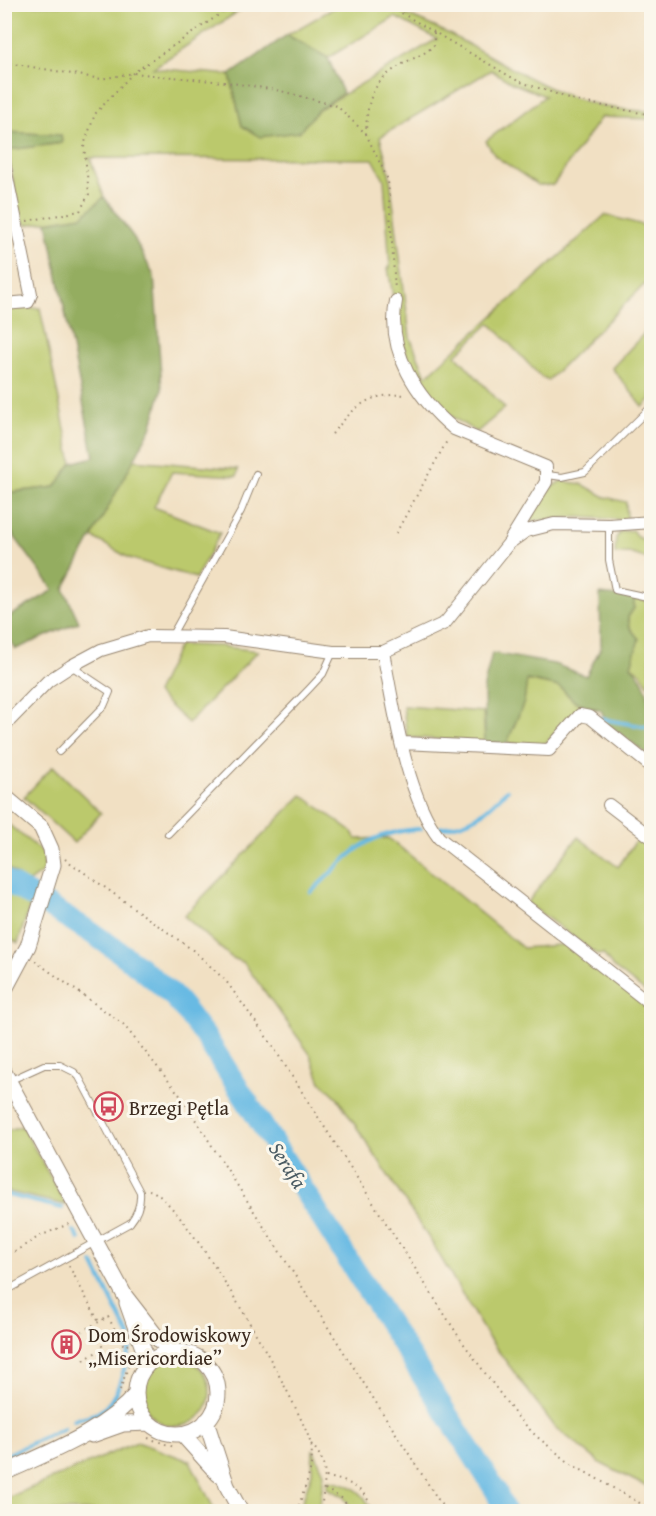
<svg xmlns="http://www.w3.org/2000/svg" width="656" height="1516" font-family="'Gentium Book Plus',serif">
	<style>
		.green { fill: #bbc96c; stroke: #7b7a45; stroke-width: 1.5 }
		.forest { fill: #94ad60; stroke: #686c3f; stroke-width: 1.5 }
		.lines { fill: none; stroke-linecap: round; stroke-linejoin: round }
		.stream { stroke: #68bae3; stroke-width: 4 }
		.river { stroke: #68bae3; stroke-width: 22 }
		.service-casing { stroke: #968570; stroke-width: 8 }
		.minor-casing { stroke: #968570; stroke-width: 14 }
		.tertiary-casing { stroke: #968570; stroke-width: 17 }
		.path { stroke: #968570; stroke-width: 2; stroke-dasharray: 1.5 4.5; stroke-linecap: butt }
		.service { stroke: #fff; stroke-width: 6 }
		.minor { stroke: #fff; stroke-width: 12 }
		.tertiary { stroke: #fff; stroke-width: 15 }
		.labels { text-anchor: middle; dominant-baseline: central; stroke-width: 6; stroke-linejoin: round; paint-order: stroke }
		.poi-label { font-size: 20px; fill: #3b2a1e; stroke: #fbf7ec; text-anchor: start }
		.water-label { font-size: 21px; font-style: italic; fill: #4b5c63; stroke: #fbf7ec }
	</style>
	<rect width="100%" height="100%" fill="#fbf7ec"/>
	<filter id="ink" filterUnits="userSpaceOnUse"><feTurbulence type="fractalNoise" baseFrequency=".0167" numOctaves="2"/><feDisplacementMap in="SourceGraphic" scale="12" xChannelSelector="R" yChannelSelector="G"/><feConvolveMatrix kernelMatrix="1 2 1 2 8 2 1 2 1" color-interpolation-filters="sRGB"/></filter>
	<filter id="wash" filterUnits="userSpaceOnUse"><feTurbulence type="fractalNoise" baseFrequency=".008" numOctaves="4" result="noise"/><feDisplacementMap in="SourceGraphic" scale="24" xChannelSelector="R" yChannelSelector="G"/><feGaussianBlur stdDeviation="1.35" result="paint"/><feColorMatrix in="noise" values="0 0 0 0 0 0 0 0 0 0 0 0 0 0 0 0 0 1.4 0 .05"/><feComposite in="paint" operator="in"/></filter>
	<g filter="url(#wash)">
		<rect width="100%" height="100%" fill="#f1e0c3"/>
		<path class="green" d="M4,5H248L153,68L230,75L242,126L299,132L319,109L437,39L395,17L328,58L287,35L339,5H415L402,13C418,20 434,26 449,34C517,69 571,112 651,111V119L601,117L553,185H538L495,156L486,141L545,96L512,83L491,70L380,137L389,171L410,337L426,376L605,215L651,227V289L645,284L548,380L540,376L490,323L456,355L505,408L477,432C402,392 402,344 388,268H390L384,179L373,159L90,158L104,197L82,216L26,225L19,216L8,150L62,143L61,135L5,132Z
			M4,308H40L72,463L56,487L5,493Z
			M651,326V399L643,407L612,368Z
			M133,460L238,469L237,476L172,472L154,507L220,533L196,578L129,558L92,537Z
			M561,481L582,484L605,497L626,502L627,520L576,517L532,521L530,518L532,514L550,488Z
			M632,530L637,537L651,543V560L629,553L615,554L616,538L620,532Z
			M634,598L651,602V689L641,673L631,666L638,639L630,628L628,617L634,608Z
			M179,645L219,646L258,651L188,723L156,693Z
			M526,680L560,687L574,701L601,710L579,708L543,746L507,743L524,702Z
			M403,706L483,712L485,743L407,737Z
			M53,766L101,813L74,843L24,797Z
			M302,795L352,832L356,839L388,838L395,843L523,948L570,944L651,1008V1489L602,1464L555,1427L487,1336L434,1246L337,1097L321,1082L310,1054L244,963L231,957L184,916Z
			M4,821L44,853V871L27,883L5,866Z
			M640,835L651,844V996L613,967L603,954L598,955L527,903L578,837L618,867Z
			M4,887L31,902L18,943L5,935Z
			M22,1126L66,1205L5,1191V1131Z
			M142 1392a34 34 0 1 1 68 0a34 34 0 1 1-68 0Z
			M137,1442L190,1461L215,1511H5V1499Z
			M313,1449L324,1473L319,1511H299L312,1473Z
			M328,1480C348,1482 366,1492 371,1511H353L343,1496L327,1488Z"/>
		<path class="forest" d="M287,35L328,58L343,93L319,109L299,132L260,137L242,126L230,75Z
			M4,132L61,135L62,143L8,150Z
			M104,197L134,238L154,276L162,390L151,428L64,589L79,622L16,649L5,633V619L54,590L5,524V493L55,487L72,463L94,457L47,222L82,216Z
			M600,594L634,598V608L628,617L630,628L639,639L631,666C656,689 651,723 651,757L607,724L601,710L574,701L560,687L527,680L524,702L507,743H485L484,686L492,653L554,664L586,676L601,647Z"/>
		<g class="lines">
			<path class="stream" d="M597,718L652,728
				M439,828C473,824 484,813 507,790
				M311,892C351,855 363,832 421,829
				M4,1194L62,1208
				M74,1231L79,1239
				M93,1263L130,1337
				M74,1420C81,1417 85,1417 92,1415C118,1408 123,1370 130,1348
				M4,1456L64,1428"/>
			<path class="river" d="M4,880C62,914 124,949 173,996C185,1008 194,1023 205,1036L496,1491L505,1512"/>
		</g>
	</g>
	<g filter="url(#ink)">
		<g class="lines">
			<defs>
				<path id="service" d="M548,475L562,477L585,472L652,406
					M4,477L5,476
					M609,525V560L615,590L652,598
					M172,635L241,511L256,474
					M59,752L104,706L110,692L71,666
					M168,834L309,689L323,674L333,652
					M4,1292L130,1223C138,1213 141,1204 140,1192L79,1077L74,1072L60,1065H44L9,1081"/>
				<path id="minor" d="M4,163L31,294L28,302L4,304
					M396,301C386,351 417,398 454,429L546,467V482L511,539
					M383,652C394,707 405,793 439,838L652,1005
					M4,726L48,681L71,666L101,650L148,636L224,637L333,652H383L445,623L509,543L526,531L554,524L609,525L652,522
					M403,743L549,750L580,715L590,717L652,767
					M609,805L652,838"/>
				<path id="tertiary" d="M4,796L41,827L51,849L53,865L28,946L4,991
					M4,1072L125,1296L160,1341L176,1352
					M127,1303L144,1351V1369
					M136 1393a41 41 0 1 1 82 0a41 41 0 1 1-82 0Z
					M206,1421L227,1486L241,1512
					M182,1434L218,1474
					M92,1435L123,1424L149,1423
					M4,1473C49,1452 104,1432 136,1394"/>
			</defs>
			<use href="#service" class="service-casing"/>
			<use href="#minor" class="minor-casing"/>
			<use href="#tertiary" class="tertiary-casing"/>
			<path class="path" d="M386,4L518,81L577,101L652,115
				M4,62L101,79L133,73L233,83L281,91L337,106L366,134L388,180L395,290
				M366,134C367,97 372,81 406,62C416,57 427,53 434,45V32
				M27,221L80,211L89,194L84,145L95,114L133,73L235,4
				M332,434C356,405 368,393 407,395
				M396,533L448,439
				M65,859L194,951L226,981L270,1042L461,1340L515,1414L536,1436L571,1464L652,1510
				M4,940L13,946
				M35,961L123,1024L179,1094L446,1512
				M149,1190C182,1195 303,1409 311,1445C315,1469 303,1490 297,1512
				M4,1258L40,1236L71,1223
				M69,1266L99,1322
				M71,1337L108,1317L124,1346L129,1344
				M84,1360L103,1348L92,1326
				M120,1390L129,1364
				M148,1438L174,1447
				M311,1444C332,1465 323,1486 321,1512
				M326,1477C348,1480 367,1489 373,1512
				M325,1489L343,1499L351,1512"/>
			<use href="#service" class="service"/>
			<use href="#minor" class="minor"/>
			<use href="#tertiary" class="tertiary"/>
		</g>
	</g>
	<defs>
		<symbol id="bus-ring" viewBox="-11 -11 22 22"><circle r="9.5" fill="#fbf7ec" stroke="#d1495b" stroke-width="1.5"/><path d="M-5-6H5V4H4V6H2V4H-2V6H-4V4H-5ZM-3.5-4V0h7V-4ZM-3.5 1.2v1.5H-2V1.2ZM2 1.2v1.5H3.5V1.2Z" fill="#d1495b"/></symbol>
		<symbol id="building-ring" viewBox="-11 -11 22 22"><circle r="9.5" fill="#fbf7ec" stroke="#d1495b" stroke-width="1.5"/><path d="M-4-6H4V6H1V3H-1V6H-4ZM-2.5-4.3h1.7v1.8h-1.7ZM.8-4.3h1.7v1.8H.8ZM-2.5-1h1.7V.8h-1.7ZM.8-1h1.7V.8H.8Z" fill="#d1495b"/></symbol>
	</defs>
	<g fill-rule="evenodd">
		<use href="#bus-ring" x="92" y="1090" width="33" height="33"/>
		<use href="#building-ring" x="50" y="1328" width="33" height="33"/>
	</g>
	<g class="labels">
		<g class="poi-label">
			<text x="129" y="1107">Brzegi Pętla</text>
			<text x="88" y="1334">Dom Środowiskowy<tspan x="88" dy="23">„Misericordiae”</tspan></text>
		</g>
		<g class="water-label">
			<text transform="translate(288 1165) rotate(57)">Serafa</text>
		</g>
	</g>
	<rect width="656" height="1516" fill="none" stroke="#fbf7ec" stroke-width="24"/>
</svg>
